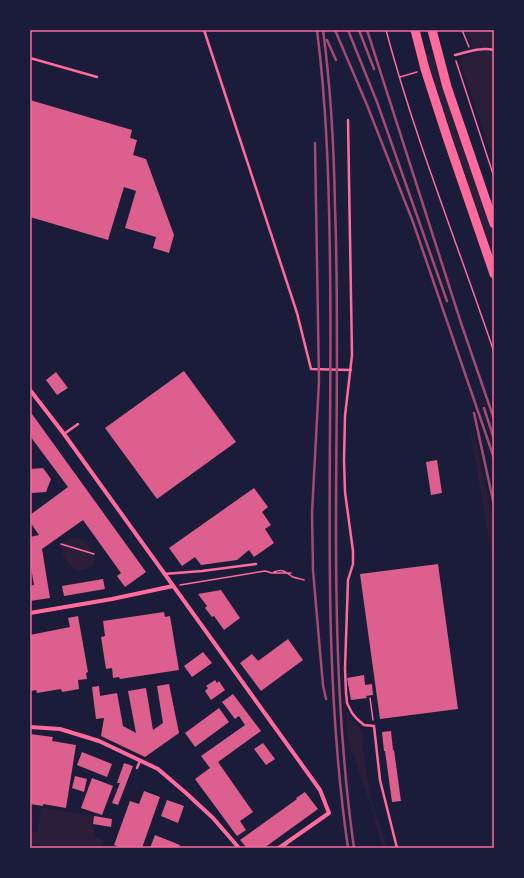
<svg xmlns="http://www.w3.org/2000/svg" width="524" height="878" font-family="Overpass,sans-serif">
	<style>
		.green { fill: #2a1e3b }
		.building { fill: #dd5f8e }
		.lines { fill: none; stroke-linecap: round; stroke-linejoin: round }
		.path { stroke: #ff6b9d; stroke-width: 1.5 }
		.service { stroke: #ff6b9d; stroke-width: 2.5 }
		.minor { stroke: #ff6b9d; stroke-width: 4 }
		.primary { stroke: #ff6b9d; stroke-width: 9 }
		.rail { stroke: #a44b75; stroke-width: 2.5 }
		.neatline { fill: none; stroke: #ff6b9d; stroke-width: 1.5 }
	</style>
	<rect width="100%" height="100%" fill="#1b1b3a"/>
	<path class="green" d="M465,30H494V162L460,62L463,57L475,53L467,35Z
		M432,54L455,127L494,239V258L434,81L426,55Z
		M470,429L477,447L482,468L494,527V568Z
		M75,538C88,539 94,551 95,563C78,580 64,563 60,545C64,540 69,539 75,538Z
		M346,711L351,720L361,730L364,743H362L370,797L387,848H382L373,810L357,768L358,767L348,741Z
		M41,807L93,816L92,824L95,830L94,837L104,840L103,848H56L30,844V832H38Z"/>
	<path class="building" d="M30,100L132,130L130,138L137,140L133,155L146,159L174,235L169,253L153,248L156,237L125,228L136,191L124,187L108,240L30,217Z
		M184,371L236,442L157,499L105,428Z
		M56,372L68,388L57,395L46,380Z
		M30,414H32L146,572L125,587L117,576L121,573L83,520L42,549L50,598L30,601V586L34,585L30,562V537L39,535L30,522V515L68,487L30,436Z
		M437,460L442,493L431,495L426,462Z
		M43,468L51,479L46,492L32,493L30,491V469Z
		M254,488L268,507L262,512L271,525L265,529L274,543L254,557L249,550L237,560L201,565L195,557L182,566L169,548Z
		M438,564L458,709L380,719L360,574Z
		M103,579L105,589L64,596L62,586Z
		M221,590L240,618L224,630L214,616L212,617L205,608L207,606L198,594Z
		M164,612L165,617L170,616L179,670L120,679L119,677L113,678L112,668L106,669L101,637L105,636L103,621Z
		M78,616L88,672L86,673L87,679L78,680L79,689L62,692L61,689L37,693L36,690L31,691L30,687V635L70,627L68,618Z
		M288,639L303,660L261,691L240,663L252,654L258,661Z
		M203,652L212,663L192,677L184,666Z
		M364,675L365,685L372,684L373,695L366,696L367,698L351,700L347,678Z
		M215,680L217,683L219,681L225,690L211,700L205,691L208,688L206,686Z
		M169,684L179,733L145,757L101,736L104,718L96,719L92,687L99,686L100,696L117,693L123,726L136,733L128,691L146,688L153,730L163,723L157,686Z
		M233,694L261,731L218,762L253,812L240,821L246,830L237,836L195,779L210,768L201,756L245,725L239,716L235,719L222,702Z
		M219,708L229,722L195,747L185,733Z
		M391,731L393,750H394L401,801L392,802L385,751H384L382,732Z
		M30,734L53,737L52,741L76,745L66,808L43,804V806L30,804Z
		M263,743L275,759L266,765L254,749Z
		M82,752L112,764L107,777L77,765Z
		M124,763L133,766L118,805L112,803L120,783H117Z
		M75,776L87,779L84,792L72,788Z
		M92,778L113,786L102,815L81,808Z
		M144,791L160,797L142,848H123L114,845L130,801L139,804Z
		M305,792L318,809L264,848H247L240,840L297,799L296,798Z
		M167,800L184,806L178,823L161,816Z
		M94,816L112,819L111,827L93,824Z
		M155,835L180,845L179,848H150Z"/>
	<g class="lines">
		<path class="path" d="M386,30C415,139 458,245 494,352
			M462,30L469,47
			M456,61L494,177
			M400,77L417,72
			M61,544L94,554
			M274,572C285,568 285,573 293,577C296,578 301,579 304,580
			M180,585L265,571L272,573H291
			M370,698L373,720"/>
		<path class="service" d="M204,30L297,313L311,369L351,370
			M455,55C468,52 481,47 494,50
			M30,58L97,77
			M348,120L352,355L345,416L344,460L345,492L353,551V564L348,580L345,668L346,693L347,703L352,713L357,719L364,725L374,726L380,780L397,848
			M64,434L78,424
			M164,574L202,571L256,564
			M137,768L140,761"/>
		<path class="minor" d="M30,390L64,434L320,790L329,813L279,848
			M30,613L112,599L173,586
			M30,727L60,729L99,741L158,769L186,793L213,818L239,848"/>
		<path class="primary" d="M415,30L425,69L448,140L494,274
			M432,30L447,87L494,224"/>
		<path class="rail" d="M317,30C327,108 329,186 330,264C333,459 320,655 348,848
			M323,30C331,89 334,148 335,207C339,314 336,421 336,528C336,635 339,742 354,848
			M335,30L367,105L413,222L494,458
			M348,30L377,102L447,301
			M359,30L374,69
			M367,30L461,323L494,419
			M327,40L336,60
			M315,143L319,381L312,513L313,570L321,663L323,685L326,699
			M484,408L494,439
			M474,413L494,505"/>
	</g>
	<rect width="524" height="878" fill="none" stroke="#1b1b3a" stroke-width="62"/>
	<rect x="31" y="31" width="462" height="816" class="neatline"/>
</svg>
